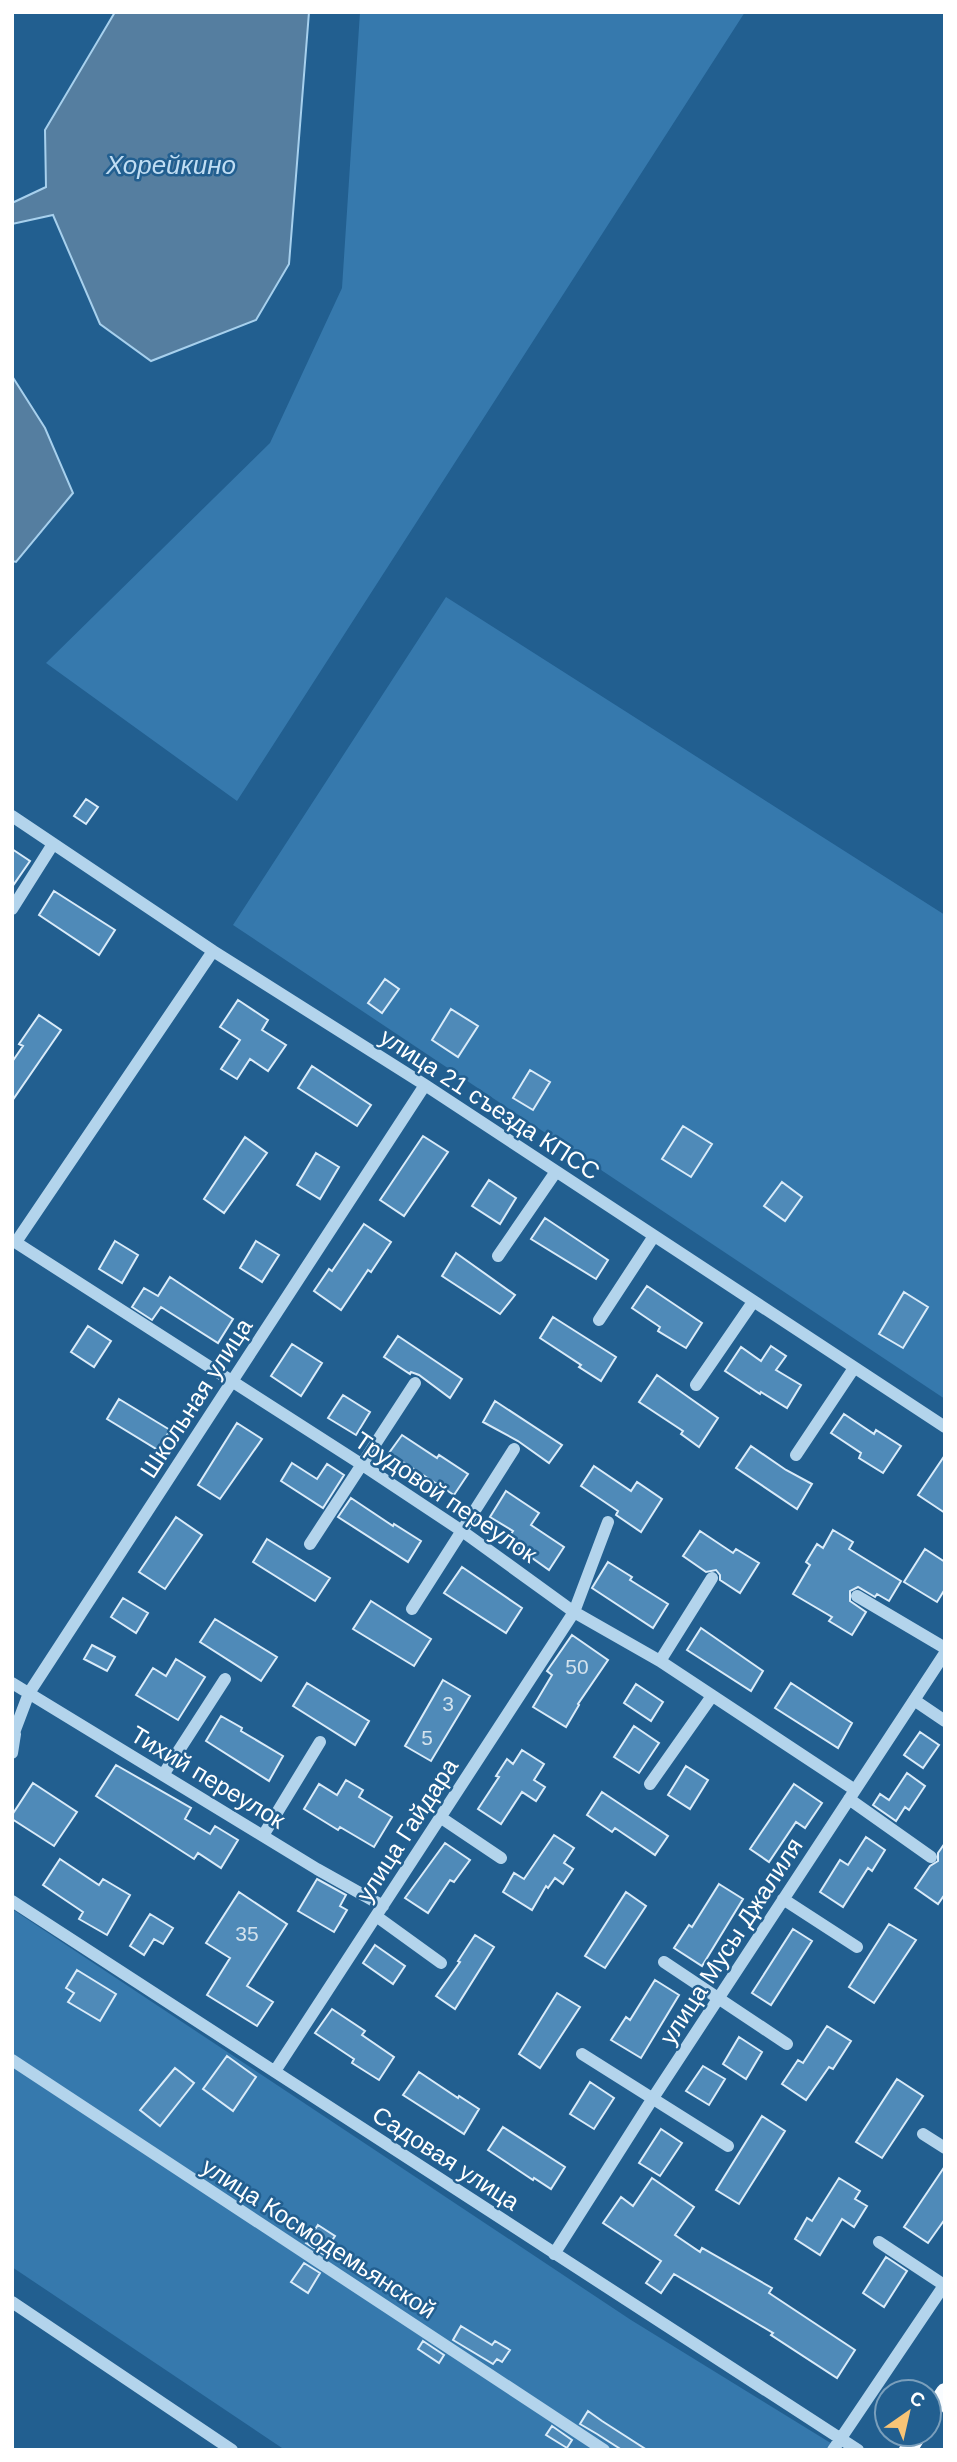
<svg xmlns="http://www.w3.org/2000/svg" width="957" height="2462" font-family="Helvetica,sans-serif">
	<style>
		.green { fill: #3679ad }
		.water { fill: #557ea0; stroke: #a7d0ed; stroke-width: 2 }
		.building { fill: #4f8ab8; stroke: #d9ebf9; stroke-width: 2 }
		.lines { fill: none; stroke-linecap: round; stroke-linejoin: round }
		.minor { stroke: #b3d4ec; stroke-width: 12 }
		.major { stroke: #f9fcff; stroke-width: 18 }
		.labels { text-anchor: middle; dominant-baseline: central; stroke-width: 5; stroke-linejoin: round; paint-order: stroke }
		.number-label { font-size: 21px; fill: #d3e2ed }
		.street-label { font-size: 24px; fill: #fff; stroke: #225f90 }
		.water-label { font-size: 26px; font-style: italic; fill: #c0ddf3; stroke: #225f90 }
	</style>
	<rect width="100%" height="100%" fill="#225f90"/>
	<path class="green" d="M360,12H745L237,801L46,663L270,443L342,288Z
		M446,597L945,915V1399L233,925Z
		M12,1909L631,2320L842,2450H285L12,2267Z"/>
	<path class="water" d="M115,12H309L289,264L256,320L151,361L100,324L53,215L12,224V203L46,187L45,130Z
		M12,376L45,428L73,493L16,562L12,561Z"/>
	<path class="building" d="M86,799L98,807L86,824L74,816Z
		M12,849L30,861L12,887Z
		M54,891L115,930L99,955L39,915Z
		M385,979L399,989L382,1013L368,1003Z
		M238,1000L268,1020L262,1030L286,1045L268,1071L250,1059L237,1079L221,1069L240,1040L220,1027Z
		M451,1009L478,1026L458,1057L432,1040Z
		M39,1015L61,1030L12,1101V1062L23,1046L19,1044Z
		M312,1066L371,1105L357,1126L298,1088Z
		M530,1070L550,1082L533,1110L513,1098Z
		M683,1126L712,1144L691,1177L662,1159Z
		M423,1136L448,1152L404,1216L380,1200Z
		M245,1137L267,1153L224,1213L204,1199Z
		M316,1153L339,1167L320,1199L297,1185Z
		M489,1180L516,1198L500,1224L472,1206Z
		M782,1182L802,1197L785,1221L764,1206Z
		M545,1218L608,1260L596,1279L531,1239Z
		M364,1224L391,1242L371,1272L368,1270L341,1310L314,1291L329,1269L332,1271Z
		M115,1241L138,1255L122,1283L99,1269Z
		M256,1241L279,1255L262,1282L240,1268Z
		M456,1253L515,1295L500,1314L442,1276Z
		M170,1277L233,1319L218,1343L161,1307L152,1320L132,1307L144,1288L158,1296Z
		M647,1286L702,1323L686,1348L658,1331L660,1327L632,1308Z
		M904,1292L928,1307L903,1348L879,1334Z
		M553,1317L616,1357L601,1381L579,1367L581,1365L540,1338Z
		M88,1326L111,1341L94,1367L71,1352Z
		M398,1336L462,1379L450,1398L419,1375L411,1372L410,1374L384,1357Z
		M292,1344L322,1363L301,1396L271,1376Z
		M771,1346L786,1356L776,1370L801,1385L787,1408L761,1392L760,1394L725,1371L741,1347L761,1361Z
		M657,1375L718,1418L699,1447L681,1434L683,1431L639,1402Z
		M343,1395L370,1412L356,1435L328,1418Z
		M119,1399L170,1430L158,1450L107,1419Z
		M495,1401L562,1445L549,1463L518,1441L483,1422Z
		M844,1414L874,1434L876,1430L901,1446L883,1473L859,1458L861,1453L831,1433Z
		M237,1423L262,1439L220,1499L198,1485Z
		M402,1435L437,1458L439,1455L468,1474L454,1495L389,1453Z
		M751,1446L786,1470L812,1484L797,1509L736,1468Z
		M945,1455V1513L918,1495Z
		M292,1463L317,1479L327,1464L344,1475L323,1508L281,1481Z
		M594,1466L631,1491L637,1482L662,1499L641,1532L616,1515L618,1511L581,1486Z
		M506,1491L539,1513L531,1525L564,1547L549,1570L507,1540L513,1531L490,1517Z
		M351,1498L393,1526L394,1524L421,1541L408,1562L338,1517Z
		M176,1517L202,1535L165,1589L139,1572Z
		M833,1530L853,1542L849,1549L901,1581L889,1601L877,1594L875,1597L858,1587L850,1591V1601L866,1612L852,1635L829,1621L832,1617L793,1594L810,1565L806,1562L817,1544L823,1548Z
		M700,1531L733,1553L736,1549L759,1563L740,1593L720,1580V1575L716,1570L706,1572L683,1556Z
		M267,1539L330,1578L315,1601L253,1562Z
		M925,1549L945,1562V1589L937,1602L904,1582Z
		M608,1562L632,1577L630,1580L668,1604L653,1628L592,1588Z
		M462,1567L522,1608L506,1633L444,1593Z
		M123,1598L148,1613L136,1633L111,1617Z
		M371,1601L431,1639L414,1666L353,1629Z
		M215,1619L277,1657L261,1681L200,1642Z
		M701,1628L763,1671L751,1691L687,1650Z
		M572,1635L608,1660L578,1704L579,1705L566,1727L533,1707L552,1675L547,1671Z
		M92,1645L115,1657L107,1671L84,1659Z
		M176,1659L205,1677L178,1720L136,1695L153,1668L166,1676Z
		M443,1680L470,1696L431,1761L405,1746Z
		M307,1683L369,1721L355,1745L293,1706Z
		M791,1683L852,1723L838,1748L775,1708Z
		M636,1684L663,1702L651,1721L624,1703Z
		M221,1716L242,1728L241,1731L283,1756L269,1781L206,1741Z
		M634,1726L659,1743L639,1773L614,1757Z
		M920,1732L939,1745L923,1768L904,1755Z
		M522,1750L544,1764L534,1780L545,1787L536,1801L522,1792L501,1824L478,1809L499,1777L496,1776L507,1759L513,1764Z
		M116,1765L191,1808L185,1819L210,1834L215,1826L238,1840L221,1868L198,1853L194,1859L96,1796Z
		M686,1766L708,1780L690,1809L668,1795Z
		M907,1773L925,1786L909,1810L905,1807L896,1821L873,1805L880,1794L889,1800Z
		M346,1780L363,1790L359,1797L392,1817L374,1847L340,1827L338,1830L304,1809L319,1784L337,1795Z
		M33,1783L77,1812L54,1846L12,1819V1815Z
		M794,1784L822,1803L805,1828L796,1822L769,1862L750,1849Z
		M602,1792L668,1836L655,1855L615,1828L612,1832L587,1815Z
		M554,1835L574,1848L564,1863L573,1869L563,1884L555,1878L548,1888L546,1886L532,1910L503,1892L514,1873L524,1879Z
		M866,1837L885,1850L872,1871L868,1868L843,1907L820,1892L840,1860L848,1865Z
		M445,1843L470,1860L454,1882L450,1880L428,1913L405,1898Z
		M945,1843V1894L938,1904L915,1888L930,1866L938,1861V1853Z
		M60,1859L99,1885L103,1879L130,1895L107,1935L79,1919L83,1912L43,1885Z
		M317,1879L346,1895L340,1906L347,1910L334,1932L298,1911Z
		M719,1884L743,1899L702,1966L674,1948L689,1925L692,1927Z
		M239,1892L287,1924L247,1986L273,2002L257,2026L207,1995L230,1958L206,1943Z
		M626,1892L646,1906L605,1968L585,1956Z
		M150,1914L173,1928L163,1944L154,1939L144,1955L130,1946Z
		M889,1924L916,1940L874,2003L849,1987Z
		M793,1929L812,1941L771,2005L752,1993Z
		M475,1935L494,1947L455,2009L436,1996L460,1962L458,1961Z
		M375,1945L405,1966L393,1984L363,1963Z
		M77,1970L116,1994L100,2021L68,2002L74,1993L66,1988Z
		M655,1980L679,1995L641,2058L611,2040L626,2017L630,2020Z
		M557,1993L580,2007L540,2068L519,2054Z
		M332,2009L365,2031L362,2035L394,2057L379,2080L352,2063L354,2059L315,2033Z
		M827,2026L851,2041L833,2069L829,2067L806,2100L782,2084L798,2060L803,2063Z
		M739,2037L762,2052L746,2079L723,2064Z
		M227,2056L256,2077L233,2111L203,2089Z
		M703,2066L725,2079L709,2105L686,2091Z
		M175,2068L194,2083L160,2126L140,2110Z
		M419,2072L458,2098L459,2096L479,2109L464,2134L403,2095Z
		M897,2079L923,2096L882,2158L856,2142Z
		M590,2082L614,2098L594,2129L570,2114Z
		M762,2116L785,2131L739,2204L716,2190Z
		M503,2127L565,2167L551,2189L534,2178L533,2180L488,2150Z
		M661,2129L682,2143L660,2176L639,2163Z
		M945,2166V2219L928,2243L904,2227Z
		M652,2178L694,2207L675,2235L700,2252L702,2248L772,2288L769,2293L855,2350L837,2378L771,2335L773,2333L674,2274L661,2293L646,2283L661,2261L603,2223L621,2197L633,2206Z
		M839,2178L860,2191L855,2199L867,2206L854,2227L842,2219L820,2255L795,2239L807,2218L812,2221Z
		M318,2225L335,2236L323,2254L306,2243Z
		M886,2257L907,2271L884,2307L863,2293Z
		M304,2263L320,2273L308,2293L291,2282Z
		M461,2326L492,2345L495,2341L510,2350L502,2362L497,2359L493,2364L453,2340Z
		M423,2341L444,2355L439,2363L418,2349Z
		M588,2411L602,2421L647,2450H622L597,2434L580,2424Z
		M552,2426L572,2440L567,2448L546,2435Z"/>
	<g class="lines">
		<path class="minor" d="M12,816L213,951L425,1085L945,1427
			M12,909L53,844
			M12,1240L361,1464L462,1531L574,1612L660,1661L855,1790
			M16,1242L213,951
			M498,1256L555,1173
			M599,1320L654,1236
			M696,1385L753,1302
			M796,1455L854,1368
			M310,1544L415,1383
			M857,1596L945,1648
			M412,1609L514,1449
			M660,1661L712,1578
			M12,1683L317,1869L383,1906
			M914,1700L945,1721
			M12,1738L29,1693L425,1085
			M12,1753L15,1734
			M163,1775L225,1679
			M650,1784L712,1696
			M849,1799L931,1857
			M440,1817L501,1858
			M264,1834L320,1742
			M783,1899L857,1947
			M12,1901L858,2450
			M376,1916L441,1963
			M664,1962L787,2044
			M582,2054L728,2146
			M12,2060L604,2450
			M275,2071L574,1612L608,1522
			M923,2134L945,2148
			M879,2242L944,2285
			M554,2254L653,2098L945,1653
			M12,2302L232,2450
			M833,2450L945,2284"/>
		<path class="major" d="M929,2416L945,2392
			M908,2450L918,2434"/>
	</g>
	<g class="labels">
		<g class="number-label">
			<text x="577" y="1666">50</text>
			<text x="448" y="1703">3</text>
			<text x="427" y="1737">5</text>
			<text x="247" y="1933">35</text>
		</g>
		<g class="street-label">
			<text transform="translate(490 1104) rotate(33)">улица 21 съезда КПСС</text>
			<text transform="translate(196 1398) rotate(-57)">Школьная улица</text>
			<text transform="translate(446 1497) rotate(34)">Трудовой переулок</text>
			<text transform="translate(208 1777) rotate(31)">Тихий переулок</text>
			<text transform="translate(407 1830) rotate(-57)">улица Гайдара</text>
			<text transform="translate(731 1941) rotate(-57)">улица Мусы Джалиля</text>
			<text transform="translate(446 2158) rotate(33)">Садовая улица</text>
			<text transform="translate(319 2238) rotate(33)">улица Космодемьянской</text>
		</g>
		<g class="water-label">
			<text x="171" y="165">Хорейкино</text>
		</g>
	</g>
	<rect width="957" height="2462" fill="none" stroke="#ffffff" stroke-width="28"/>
	<g transform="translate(908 2413) rotate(34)"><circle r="33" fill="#225f90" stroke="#7a9fbc" stroke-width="2"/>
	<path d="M0-5L12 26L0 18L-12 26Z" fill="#f8c476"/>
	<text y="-10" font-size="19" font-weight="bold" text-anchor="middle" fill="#ffffff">С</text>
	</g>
</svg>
